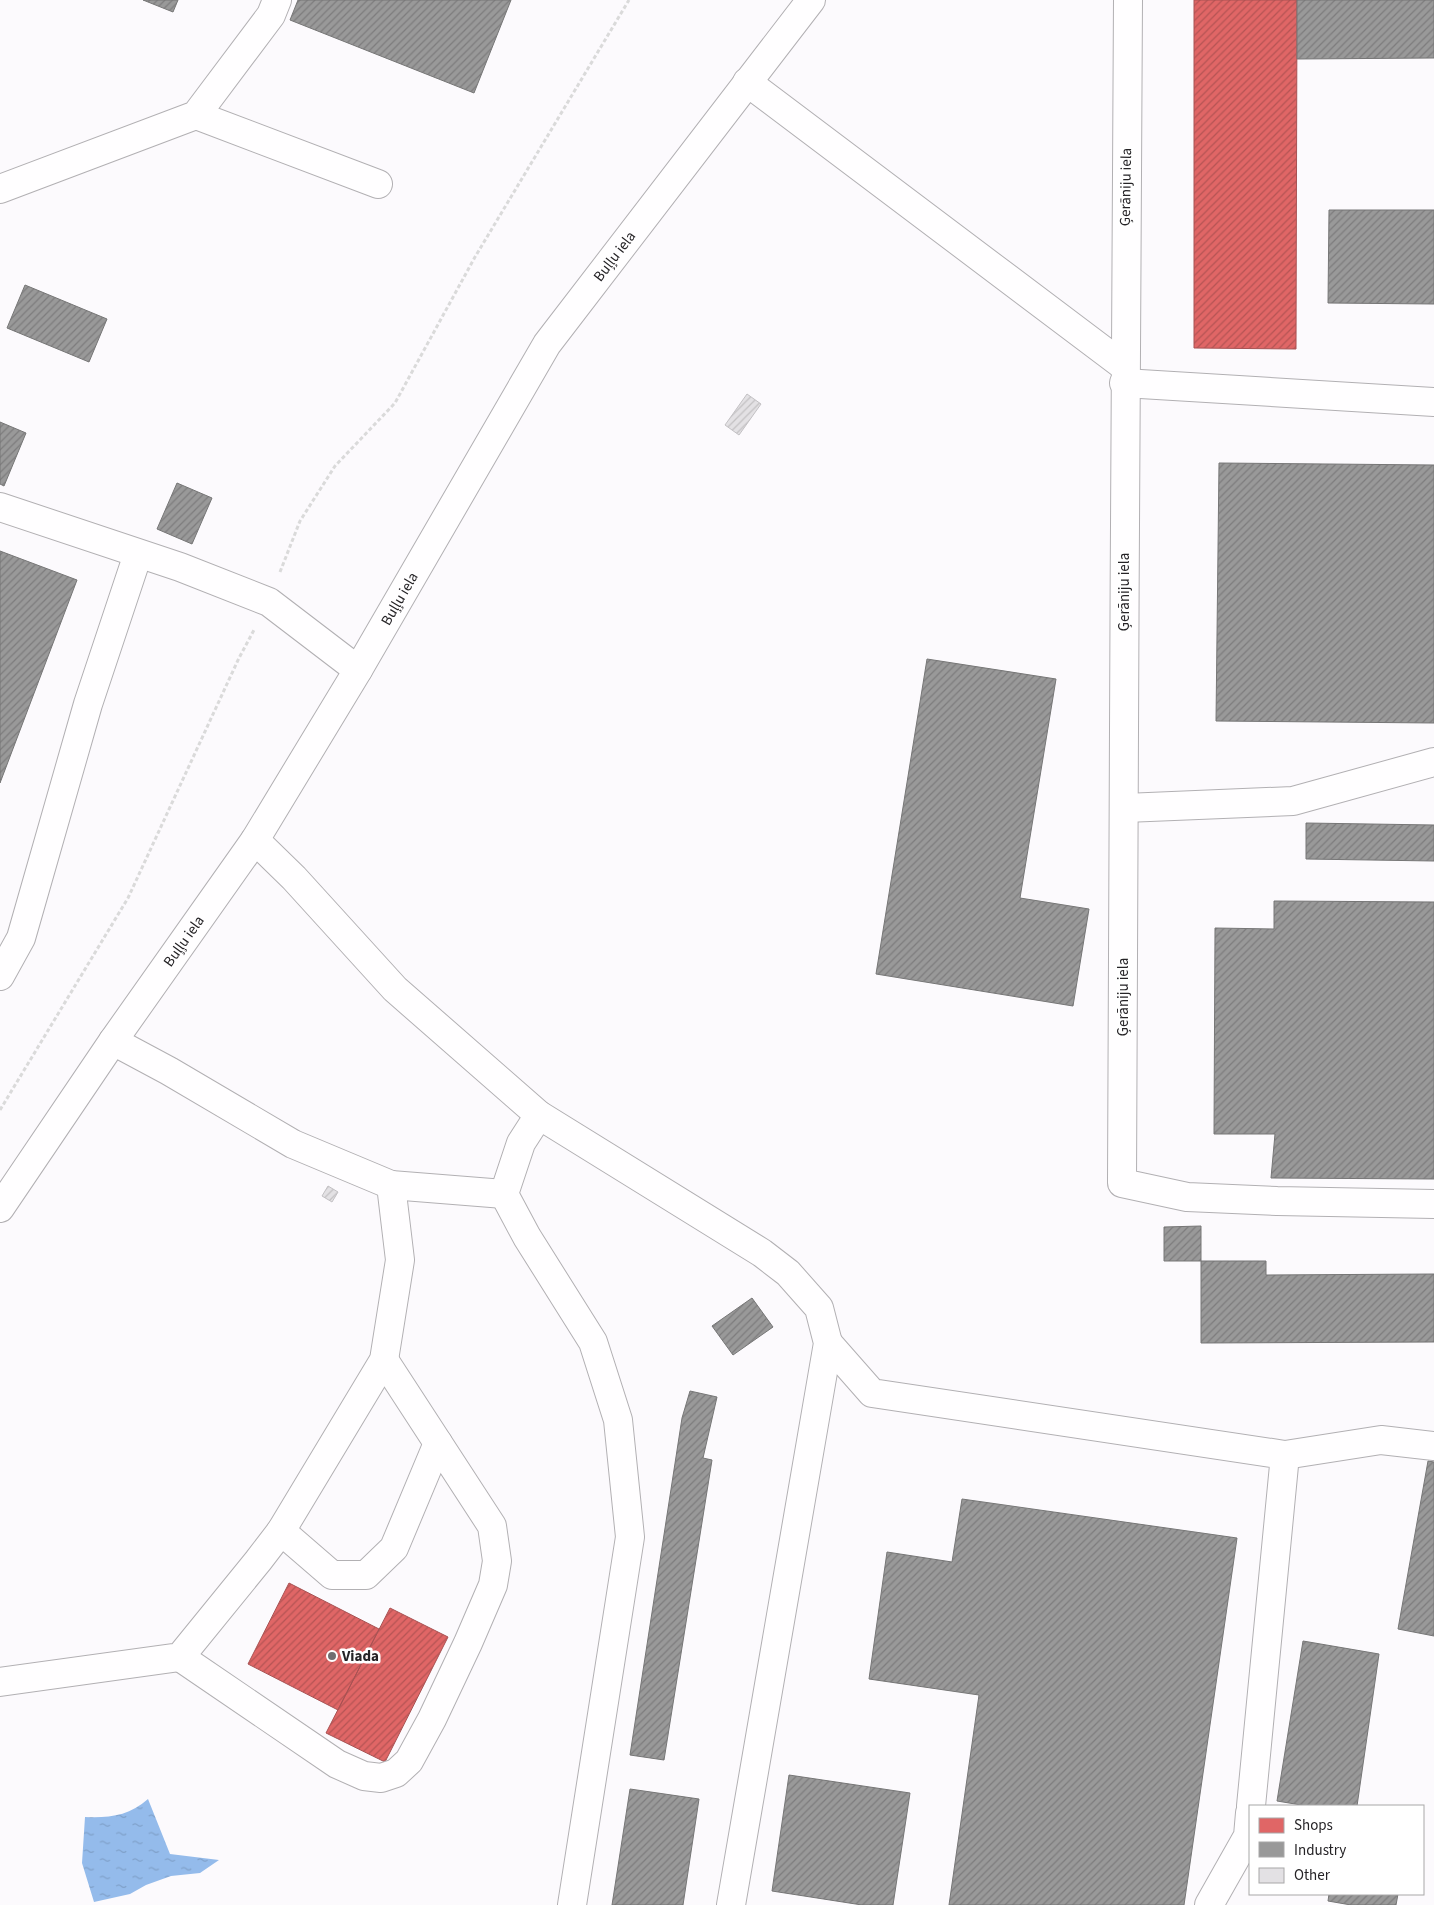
<svg xmlns="http://www.w3.org/2000/svg" width="1434" height="1905" font-family="'Source Sans 3',sans-serif">
	<style>
		.water { fill: url(#water-ripples) }
		.shops { fill: url(#shops-hatch); stroke: #a85253 }
		.industry { fill: url(#industry-hatch); stroke: #767676 }
		.building { fill: url(#building-hatch); stroke: #c3c1c4 }
		.lines { fill: none; stroke-linecap: round; stroke-linejoin: round }
		.minor-casing { stroke: #b2b0b3; stroke-width: 30 }
		.path { stroke: #dadada; stroke-width: 3; stroke-dasharray: 4 2.5; stroke-linecap: butt }
		.minor { stroke: #fffeff; stroke-width: 28 }
		.poi-dot { fill: #706e71; stroke: #fff; stroke-width: 2 }
		.labels { text-anchor: middle; dominant-baseline: central; stroke-width: 5; stroke-linejoin: round; paint-order: stroke }
		.street-label { font-size: 15px; fill: #252326; stroke: #fff }
		.poi-label { font-size: 15px; font-weight: bold; fill: #252326; stroke: #fff; text-anchor: start }
	</style>
	<defs>
		<pattern id="water-ripples" width="26" height="14" patternUnits="userSpaceOnUse" patternTransform="scale(1.25)"><rect width="26" height="14" fill="#94bbeb"/><path d="M2 4q2-2 4 0t4 0M15 11q2-2 4 0t4 0" fill="none" stroke="#7fa0c9"/></pattern>
		<pattern id="shops-hatch" width="6" height="6" patternUnits="userSpaceOnUse" patternTransform="scale(1.25)"><rect width="6" height="6" fill="#e06666"/><path d="M-1 1l2-2M0 6l6-6M5 7l2-2" fill="none" stroke="#b55454"/></pattern>
		<pattern id="industry-hatch" width="6" height="6" patternUnits="userSpaceOnUse" patternTransform="scale(1.25)"><rect width="6" height="6" fill="#999"/><path d="M-1 1l2-2M0 6l6-6M5 7l2-2" fill="none" stroke="#7d7c7d"/></pattern>
		<pattern id="building-hatch" width="6" height="6" patternUnits="userSpaceOnUse" patternTransform="scale(1.25)"><rect width="6" height="6" fill="#e3e1e4"/><path d="M-1 1l2-2M0 6l6-6M5 7l2-2" fill="none" stroke="#c3c1c3"/></pattern>
	</defs>
	<rect width="100%" height="100%" fill="#fcfafd"/>
	<path class="water" d="M148,1799L170,1854L219,1860L200,1873L171,1876L146,1885L130,1894L94,1902L82,1863L85,1817C109,1818 129,1816 148,1799Z"/>
	<path class="shops" d="M1194,0H1297L1296,349L1194,348Z
		M289,1583L379,1629L338,1710L248,1664Z
		M390,1608L448,1637L385,1762L326,1733Z"/>
	<path class="industry" d="M143,0H178L173,12Z
		M298,0H511L474,93L290,20Z
		M1297,0H1434V58L1297,59Z
		M1329,210H1434V304L1328,303Z
		M25,285L107,319L89,362L7,328Z
		M0,422L26,433L4,486L0,484Z
		M1219,463L1434,465V723L1216,721Z
		M177,483L212,498L192,544L157,529Z
		M0,551L77,580L0,783Z
		M927,659L1056,679L1020,898L1089,909L1073,1006L876,974Z
		M1306,823L1434,825V861L1306,859Z
		M1274,901L1434,902V1179L1271,1178L1275,1134H1214L1215,928L1274,929Z
		M1201,1226V1261H1164V1227Z
		M1201,1261H1266V1275L1434,1274V1342L1201,1343Z
		M752,1298L773,1327L733,1355L712,1326Z
		M690,1391L717,1397L703,1458L712,1460L664,1760L630,1755L682,1418Z
		M1428,1461L1434,1462V1636L1398,1629Z
		M962,1499L1237,1538L1184,1905H949L979,1695L869,1679L887,1552L952,1562Z
		M1303,1641L1379,1654L1357,1806H1307L1277,1801Z
		M789,1775L910,1793L893,1905H862L772,1891Z
		M630,1789L699,1799L683,1905H612Z
		M1329,1894H1398L1396,1905H1351L1328,1901Z"/>
	<path class="building" d="M747,394L761,404L739,435L725,425Z
		M328,1186L338,1192L332,1202L322,1196Z"/>
	<g class="lines">
		<defs>
			<g id="minor">
				<path d="M1128,0C1124,394 1125,789 1122,1183L1187,1197L1277,1201L1434,1204"/>
				<path d="M747,82L1124,366"/>
				<path d="M196,115L378,184"/>
				<path d="M0,189L196,115L271,15L277,0"/>
				<path d="M1124,383L1434,402"/>
				<path d="M0,507L180,567L269,602L358,670"/>
				<path d="M1125,808L1293,801L1434,762"/>
				<path d="M255,840L294,878L395,989L539,1115L762,1253L788,1273L819,1308L828,1343L731,1905"/>
				<path d="M0,976L21,938L88,704L138,554"/>
				<path d="M539,1115L521,1143L504,1194L527,1237L593,1342L618,1420L630,1537L572,1905"/>
				<path d="M391,1185L504,1194"/>
				<path id="s1" d="M0,1208L113,1041L255,840L358,670L547,344L811,0"/>
				<path d="M828,1343L872,1393L1285,1455L1251,1806"/>
				<path d="M1285,1455L1381,1440L1434,1446"/>
				<path d="M281,1531L332,1575H366L394,1548L438,1443"/>
				<path d="M180,1657L337,1764L364,1776L381,1778L396,1773L409,1761L432,1719L468,1643L493,1585L497,1561L492,1526L384,1360"/>
				<path d="M0,1682L180,1657L258,1561L281,1531L384,1360L400,1260L391,1185L293,1144L169,1071L113,1041"/>
				<path d="M1209,1905L1248,1836L1250,1813"/>
			</g>
		</defs>
		<use href="#minor" class="minor-casing"/>
		<path class="path" d="M280,572L300,521L335,466L395,403L475,257L629,0
			M0,1110L128,898L239,658L254,630"/>
		<use href="#minor" class="minor"/>
	</g>
	<circle class="poi-dot" cx="332" cy="1656" r="5"/>
	<g class="labels">
		<g class="street-label">
			<text transform="translate(1126 187) rotate(-89)">Ģerāniju iela</text>
			<text stroke="none"><textPath href="#s1" startOffset="1134">Buļļu iela</textPath></text>
			<text transform="translate(1124 592) rotate(-90)">Ģerāniju iela</text>
			<text stroke="none"><textPath href="#s1" startOffset="729">Buļļu iela</textPath></text>
			<text stroke="none"><textPath href="#s1" startOffset="324">Buļļu iela</textPath></text>
			<text transform="translate(1123 997) rotate(-90)">Ģerāniju iela</text>
		</g>
		<g class="poi-label">
			<text x="342" y="1656">Viada</text>
		</g>
	</g>
	<rect x="1249" y="1805" width="175" height="90" fill="#ffffff" stroke="#a8a7a8"/>
	<rect x="1259" y="1818" width="25" height="15" fill="#e06666" stroke="#a8a7a8"/>
	<text x="1294" y="1830" font-size="15" fill="#252326">Shops</text>
	<rect x="1259" y="1842" width="25" height="15" fill="#999999" stroke="#a8a7a8"/>
	<text x="1294" y="1855" font-size="15" fill="#252326">Industry</text>
	<rect x="1259" y="1868" width="25" height="15" fill="#e3e1e4" stroke="#a8a7a8"/>
	<text x="1294" y="1880" font-size="15" fill="#252326">Other</text>
</svg>
